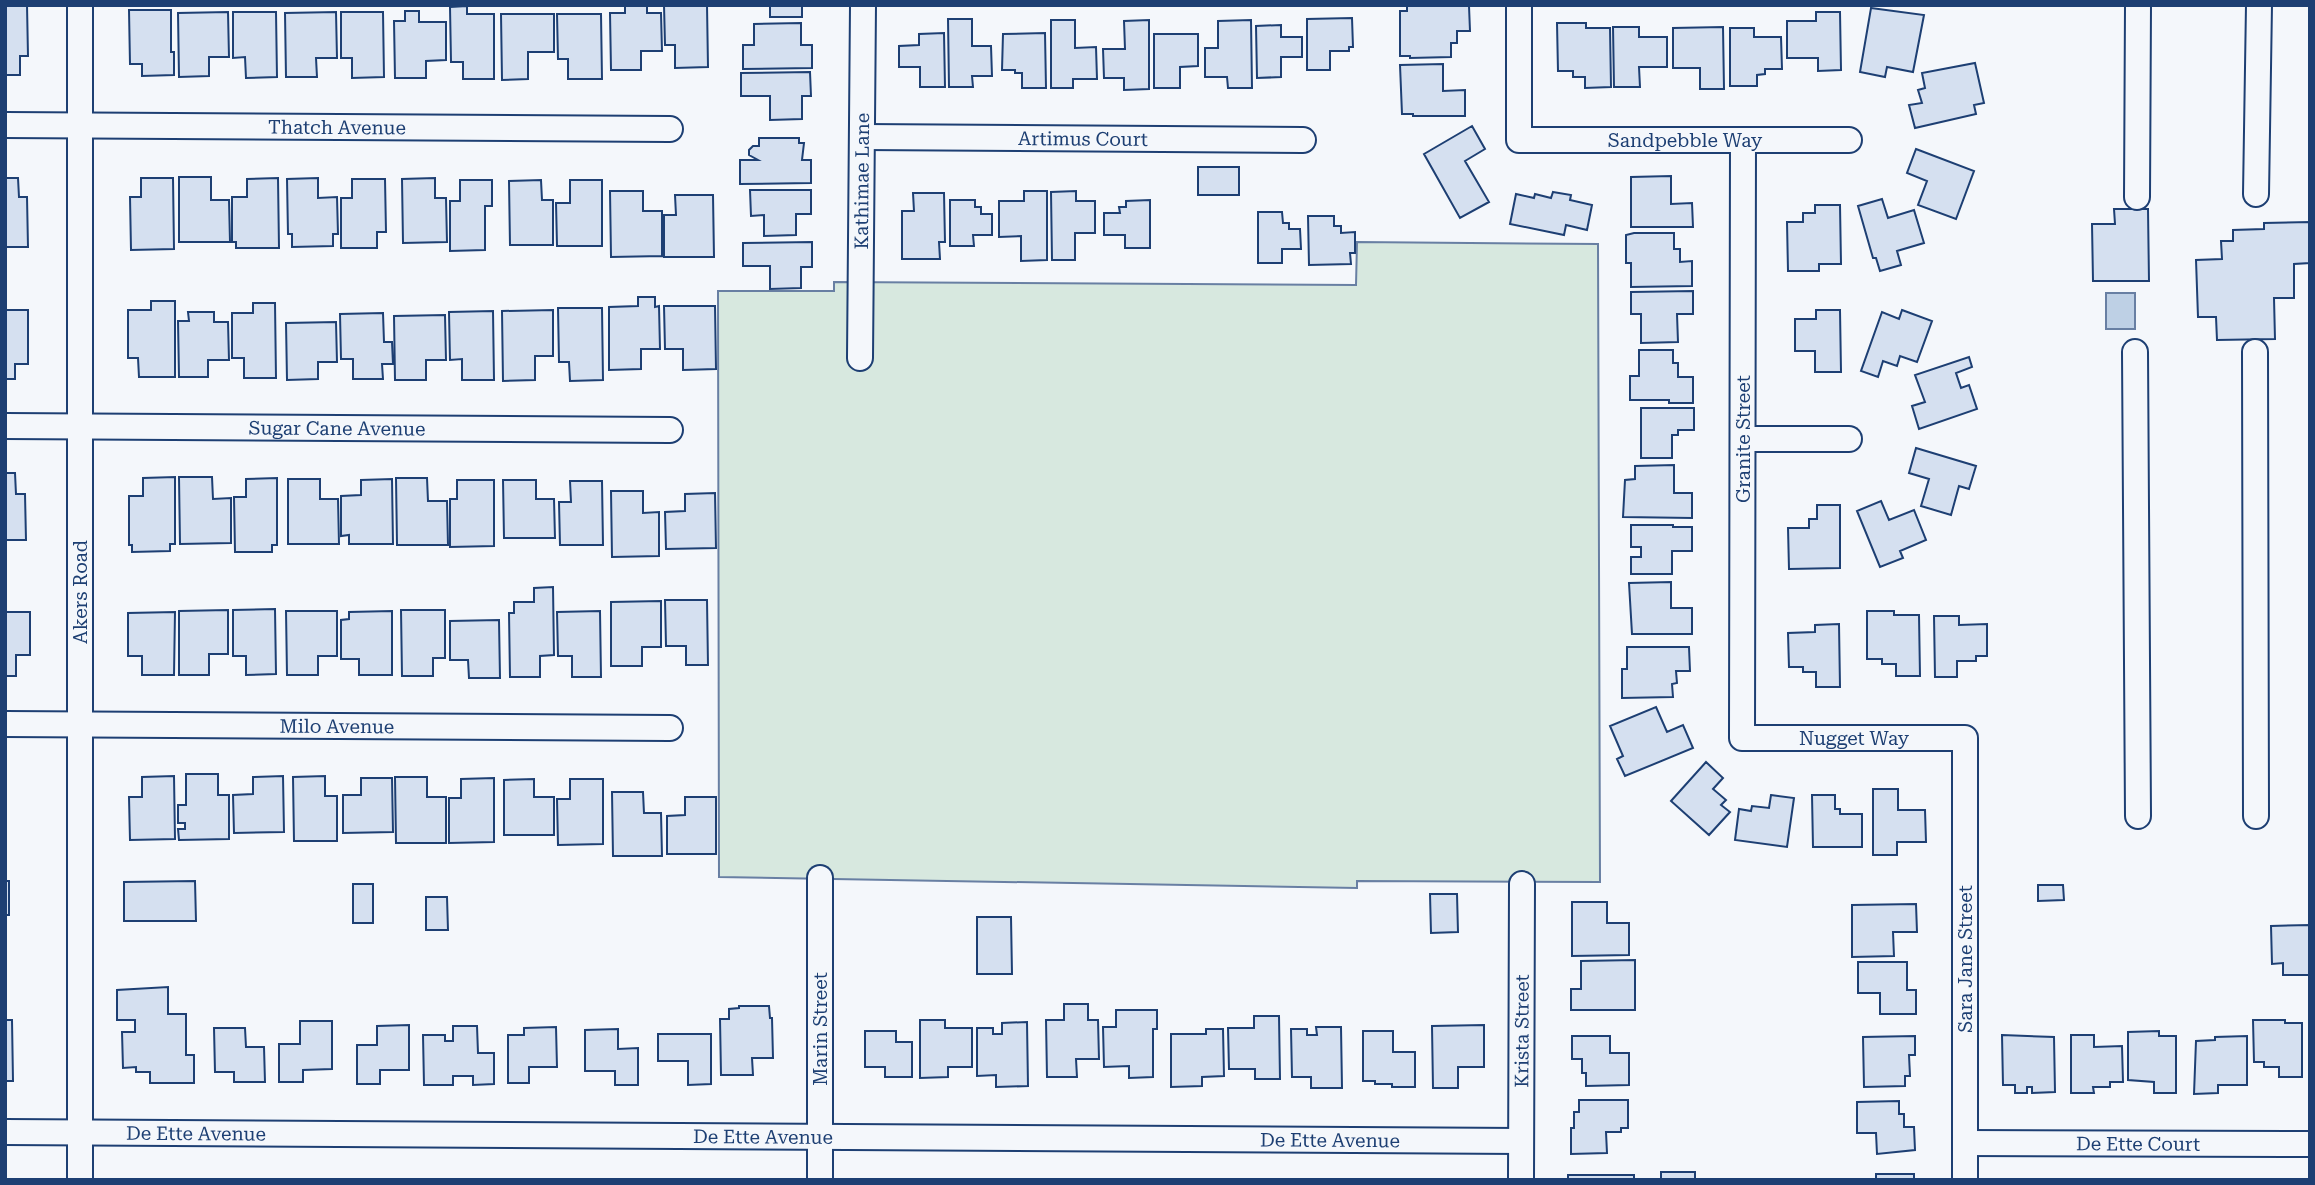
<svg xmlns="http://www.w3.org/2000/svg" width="2315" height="1185" font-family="'Roboto Serif',serif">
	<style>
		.green { fill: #d7e8df; stroke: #687fa3; stroke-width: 2 }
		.water { fill: #bed0e5; stroke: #687fa3; stroke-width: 2 }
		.building { fill: #d5e0f0; stroke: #1d3f73; stroke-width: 2 }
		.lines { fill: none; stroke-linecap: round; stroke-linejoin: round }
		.minor-casing { stroke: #1d3f73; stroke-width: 28 }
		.minor { stroke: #f4f7fb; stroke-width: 24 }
		.labels { text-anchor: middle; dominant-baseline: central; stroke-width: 5; stroke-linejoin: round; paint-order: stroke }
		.street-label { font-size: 19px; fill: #1d3f73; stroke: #f4f7fb }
	</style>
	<rect width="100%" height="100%" fill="#f4f7fb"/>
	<path class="green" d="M1357,242L1598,244L1600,882L1357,881V888L719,877L718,291H834V282L1356,285Z"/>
	<path class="water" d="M2106,293H2135V329H2106Z"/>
	<path class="building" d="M5,5H27L28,56H20V75H5Z
		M625,5H647V13H661L662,51H641V70H611L610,13H625Z
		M664,5H707L708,67L675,68V45H665Z
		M770,5H802V17H770Z
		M467,6V14H494V79H463V62H451L450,7Z
		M1407,6H1469L1470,31H1457V43H1451V57L1410,58V56H1400V11H1407Z
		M1871,8L1924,15L1913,72L1887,67L1885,77L1860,72Z
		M129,10H171V52H174V75L142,76V64H130Z
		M405,11H419V22H446V60L426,61V78H395L394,21H405Z
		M228,12L229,57H209V76L179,77L178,13Z
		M233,12H276L277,77L246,78L245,57L233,58Z
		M336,12L337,58H316L317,77H286L285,13Z
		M341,12H383L384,77L352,78V58H341Z
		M1816,12H1840L1841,70L1818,71V58H1787V21H1816Z
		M501,14H554V52H528V79L502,80Z
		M557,14H601L602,79H568V59H558Z
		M1352,18L1353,47H1349V51H1330V70H1307V19Z
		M948,19H972V46H991L992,76H972L973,87H949Z
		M1051,20H1075V48L1096,47L1097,79H1073V88H1051Z
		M1149,20V89L1124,90V78H1104L1103,49H1125L1124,21Z
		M1251,20L1252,88H1228L1227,77H1205V48H1218V21Z
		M801,23V45H812V68L743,69V45H754V24Z
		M1557,23H1586V28H1610L1611,87L1585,88V77H1573V71H1558Z
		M1281,25V37H1302V57H1281V77L1257,78L1256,26Z
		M1613,27H1639V37H1667V67H1639L1640,87H1614Z
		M1723,27L1724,89H1700V68H1673V28Z
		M1730,28H1754V37H1781L1782,69H1765V74L1757,75V86H1730Z
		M944,33L945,87H920V67H899V46L919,45V34Z
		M1045,33L1046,88H1022V73H1015V70H1002L1003,34Z
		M1154,34H1198V66L1180,67V88H1154Z
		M1975,63L1984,103L1974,105L1976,114L1915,128L1909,105L1922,103L1918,90L1925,88L1922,73Z
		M1443,64V91L1465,90V116H1413V114H1402L1400,65Z
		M810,72L811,96H802V119L770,120V96H741V73Z
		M1472,126L1485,149L1465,161L1489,202L1460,218L1424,154Z
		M759,138H799V143H804L802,160H811V183L740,184V160H758L749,155V150L753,146H759Z
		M1916,149L1974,171L1956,219L1918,205L1927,181L1907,173Z
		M1198,167H1239V195H1198Z
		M1671,176V204L1692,203L1693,227H1631V177Z
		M179,177H211V200H229L230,242H179Z
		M5,178H18L19,197H27L28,247H5Z
		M141,178H173L174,249L131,250L130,197H141Z
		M278,178L279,248H236V242H232V197H247V179Z
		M318,178V198L337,197L338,234H333V246L292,247V234H288L287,179Z
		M435,178V198H446L447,242L403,243L402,179Z
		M352,179H385L386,232H377V248H341V198H352Z
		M460,180H492V206H485V250L450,251V201H460Z
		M541,180L542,200H553V245H510L509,181Z
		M570,180H602V246H557L556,203H570Z
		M750,190H811V214H796V235L764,236V215L751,216Z
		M610,191H643V211H662V256L611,257Z
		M1024,191H1047V260L1021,261V236L999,237V201H1024Z
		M1076,191V201H1095V233H1075V260H1052L1051,192Z
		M1553,192L1571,195L1570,200L1592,205L1587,230L1566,225L1564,235L1510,224L1516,194L1534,198L1535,194L1551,198Z
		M913,193H944L945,242H939L940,259H902V211H914Z
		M675,195H713L714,257H664V215H676Z
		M1882,199L1888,218L1914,210L1924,243L1897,251L1901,265L1880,271L1876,258H1873L1858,206Z
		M950,200H975V207H981V214H992V235H973L974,246H950Z
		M1150,200V248H1125V235H1104V213H1120L1119,207H1126V201Z
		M1815,205H1840L1841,264H1819V271H1788L1787,222H1803V213H1815Z
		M2114,209H2148L2149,281H2093L2092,224H2115Z
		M1258,212H1282L1283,223H1289V229H1300L1301,249H1282V263H1258Z
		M1308,216H1334V226H1341V233L1355,232V253H1350L1351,264L1309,265Z
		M2310,222V263L2294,264V298H2274L2275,339L2217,340L2216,317H2198L2196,260L2222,259L2221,241H2233V230L2264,229V223Z
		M1634,233H1674V249H1680V262L1692,261V286L1631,287V263H1626V235Z
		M812,242V267H801V288L770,289V266H743V243Z
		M1693,291V314H1677L1678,342L1641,343V314H1631V292Z
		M638,297H655V307L659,306L660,349H641V369L609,370V307L638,306Z
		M151,301H175V377H139L138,358H128V310H151Z
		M253,303H275L276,378H244V358H232V313H253Z
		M664,306H715L716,369L683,370V349H665Z
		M558,308H602L603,380L570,381L569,362H559Z
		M5,310H28V364H15V379H5Z
		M553,310V356H535V380L503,381L502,311Z
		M1816,310H1840L1841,372H1815V351H1795V319H1816Z
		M1902,310L1932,321L1917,362L1900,356L1897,366L1883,361L1878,377L1861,371L1882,312L1899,319Z
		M493,311L494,380H462V359L450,360L449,312Z
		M188,312H214V322H228L229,360H208V377H179L178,321H189Z
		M383,313L384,342H392L393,364H382L383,379H353V359H341L340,314Z
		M445,315L446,360H426V380H395L394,316Z
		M336,322L337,362H318V379L287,380L286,323Z
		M1639,350H1673V363H1678V377H1693V403H1669V400H1630V376H1639Z
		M1969,357L1972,367L1956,373L1961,388L1969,385L1977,409L1919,429L1912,406L1925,402L1915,375Z
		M1641,408H1694V430H1678V435H1672V458H1641Z
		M1916,448L1976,466L1969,489L1959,486L1951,515L1921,506L1929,479L1909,473Z
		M1674,465V493H1692V518L1623,517L1625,480L1635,479V466Z
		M5,473H15L16,494H25L26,540H5Z
		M175,477V544H170V551L132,552V545H129V496H143V478Z
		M179,477H212L213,499L231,498V543L180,544Z
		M277,478V545H272V552H235L234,497H246V479Z
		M396,478H427L428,501H447L448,545H397Z
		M288,479H320V499H338L339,544H288Z
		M392,479L393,544H349V535L341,536V496L361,495V480Z
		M457,480H494V546L450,547V499H457Z
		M503,480H536V499H554L555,538H504Z
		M570,481H602L603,545H560L559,502H571Z
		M611,491H643V513L659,512V556L612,557Z
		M715,493L716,548L666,549L665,512L685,511V494Z
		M1881,501L1889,520L1914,510L1926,540L1900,551L1903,558L1880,567L1857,511Z
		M1817,505H1840V568L1789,569L1788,528H1809V519H1817Z
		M1631,525H1673V527H1692V551H1672V574H1631V557H1641V547H1631Z
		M1671,582V608H1692V634H1632L1629,583Z
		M553,587L554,655L540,656V677H510L509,613H514V602H534V588Z
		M665,600H707L708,665H686V646H666Z
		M661,601V647H642V666H611V602Z
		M275,609L276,674L246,675V656H233V610Z
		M228,610V654H209V675H179V611Z
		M401,610H445V658H433V676H402Z
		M286,611H337V656H318V675H287Z
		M392,611V675H359V659H341V620L349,619V612Z
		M600,611L601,677H572V656H558L557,612Z
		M1867,611H1894V615H1919L1920,676H1896V664H1882V659H1867Z
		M5,612H30V655H16V676H5Z
		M175,612L174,675H142V656H128V613Z
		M1934,616H1959V625L1987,624V656H1976V661H1957V677H1935Z
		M499,620L500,678H469L468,660H450V621Z
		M1839,624L1840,687H1816V672H1803V667H1789L1788,633L1815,632V625Z
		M1627,647H1689L1690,671H1676L1677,683L1672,684L1673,697L1622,698V669H1627Z
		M1656,707L1667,732L1683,725L1693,748L1625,776L1617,759L1623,756L1610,726Z
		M1706,762L1723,778L1713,789L1726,800L1721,805L1730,812L1709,835L1671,801Z
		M186,774H218V795H229V839L179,840L178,829H185V823H178V805H186Z
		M174,776L175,839L130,840L129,797H142V777Z
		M283,776L284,832L234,833L233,795L253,794V777Z
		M325,776V796H337V841H294L293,777Z
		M395,777H427V797H446V843H396Z
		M361,778H392L393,832L343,833V795H361Z
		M494,778V842L449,843V798H461V779Z
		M534,779V797H554V835H504V780Z
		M570,779H603V844L558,845L557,799H570Z
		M1873,789H1898V810H1925L1926,842H1897V855H1873Z
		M612,792H643L644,813H661L662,856H613Z
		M1771,795L1794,798L1787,847L1735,840L1739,809L1751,811L1752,806L1769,808Z
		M1812,795H1835V809H1840V814H1862V847H1813Z
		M685,797H716V854H667V816L685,815Z
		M5,881H9V915H5Z
		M195,881L196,921H124V882Z
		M353,884H373V923H353Z
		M2038,885H2063L2064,900L2038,901Z
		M1430,894H1457L1458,932L1431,933Z
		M426,897H447L448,930H426Z
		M1572,902H1607V923H1629V955L1572,956Z
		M1916,904L1917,932H1893L1894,956L1852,957V905Z
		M977,917H1011L1012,974H977Z
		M2310,925V975H2283V963L2272,964L2271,926Z
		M1635,960V1010H1571V989H1581V961Z
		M1858,962H1907V990H1916V1014H1880V993H1858Z
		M168,987V1014H186V1055H194V1083H150V1072H136V1067L123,1068L122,1032H135V1020H117V990Z
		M1064,1004H1088V1020H1098L1099,1059H1076L1077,1077H1047L1046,1020H1064Z
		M739,1006H769L770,1018H772L773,1058H752L753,1075H721L720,1019H729V1009L739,1008Z
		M1116,1010H1157V1029H1153V1077L1129,1078V1066L1104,1067L1103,1027H1116Z
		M1254,1016H1279L1280,1079H1255V1069H1229L1228,1028H1254Z
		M5,1020H12L13,1081H5Z
		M920,1020H945V1028H972V1067H948V1077L920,1078Z
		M2253,1020H2285V1023H2302V1077H2279V1067H2264V1062H2254Z
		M300,1021H332V1069L303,1070V1082H279V1044H300Z
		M1027,1022L1028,1086L996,1087V1075L977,1076V1028H993V1034H1002V1023Z
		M409,1025V1070H380V1084H357V1045H377V1026Z
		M1484,1025V1067H1458V1088H1433L1432,1026Z
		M453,1026H477L478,1053H494V1084L473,1085V1076H453V1085H424L423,1035H445V1041H453Z
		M556,1027L557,1067H529V1083H508V1035H524V1028Z
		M1316,1027H1341L1342,1088H1311V1077H1292L1291,1029H1307V1035H1317Z
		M214,1028H245L246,1047H264L265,1082H234V1072H215Z
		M618,1029V1049L638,1048V1085H615V1071H585V1030Z
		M1206,1029H1223L1224,1076L1202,1077V1086L1171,1087V1034H1206Z
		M865,1031H896V1042H912V1077H885V1067H865Z
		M1363,1031H1393V1052H1415V1087H1392V1084H1375V1081H1363Z
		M2159,1031V1036H2176V1093H2154V1082L2128,1080V1032Z
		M658,1034H711V1084L688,1085V1061H658Z
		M2002,1035L2054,1037L2055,1092L2032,1093V1087H2027V1093H2015V1085H2003Z
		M2071,1035H2094V1047L2122,1046L2123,1082H2110V1087H2093L2094,1093H2071Z
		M1572,1036H1610V1053H1629V1085L1586,1086V1073H1582V1059H1572Z
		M1915,1036V1055H1909L1910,1076H1905V1086L1864,1087L1863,1037Z
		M2247,1036V1085H2218V1093L2194,1094L2196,1041L2215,1040V1037Z
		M1579,1100H1628V1128H1621V1132H1606L1607,1153L1571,1154V1128H1574V1112H1579Z
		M1899,1101V1114H1904V1127H1914L1915,1150L1877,1154L1876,1133H1857V1102Z
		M1661,1172H1695V1180H1661Z
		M1876,1174H1914V1180H1876Z
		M1568,1175H1634V1180H1568Z"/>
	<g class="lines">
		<defs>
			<g id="minor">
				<path id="s1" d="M1519,5V140H1849"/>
				<path id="s2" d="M5,125L670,129"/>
				<path id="s3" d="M863,137L1303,140"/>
				<path id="s4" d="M1743,140L1742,738H1965V1180"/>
				<path d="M2256,194L2259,5"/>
				<path d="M2137,197L2138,5"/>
				<path d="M2135,352L2138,816"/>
				<path d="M2255,352L2256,816"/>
				<path id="s5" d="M860,358L863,5"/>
				<path id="s6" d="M5,426L670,430"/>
				<path d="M1743,439H1849"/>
				<path id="s7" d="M5,724L670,728"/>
				<path d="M820,878V1180"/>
				<path id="s8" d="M5,1132L1521,1141"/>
				<path id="s9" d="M1965,1143L2310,1144"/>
				<path d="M80,1180V5"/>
				<path id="s10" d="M1521,1180L1522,884"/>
			</g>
		</defs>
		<use href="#minor" class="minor-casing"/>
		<use href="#minor" class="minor"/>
	</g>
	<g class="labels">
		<g class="street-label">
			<text stroke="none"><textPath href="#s2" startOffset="332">Thatch Avenue</textPath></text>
			<text stroke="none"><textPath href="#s3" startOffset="220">Artimus Court</textPath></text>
			<text stroke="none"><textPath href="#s1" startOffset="301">Sandpebble Way</textPath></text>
			<text stroke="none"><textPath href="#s5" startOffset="177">Kathimae Lane</textPath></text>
			<text stroke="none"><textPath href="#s6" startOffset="332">Sugar Cane Avenue</textPath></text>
			<text transform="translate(1743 439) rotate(-90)">Granite Street</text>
			<text transform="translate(80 592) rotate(-90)">Akers Road</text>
			<text stroke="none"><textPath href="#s7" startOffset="332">Milo Avenue</textPath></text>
			<text stroke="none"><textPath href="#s4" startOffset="710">Nugget Way</textPath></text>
			<text transform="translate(1965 959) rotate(-90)">Sara Jane Street</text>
			<text transform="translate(820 1029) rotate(-90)">Marin Street</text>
			<text stroke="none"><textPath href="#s10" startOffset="149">Krista Street</textPath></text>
			<text stroke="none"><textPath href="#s8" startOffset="191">De Ette Avenue</textPath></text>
			<text stroke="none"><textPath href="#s8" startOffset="758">De Ette Avenue</textPath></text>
			<text stroke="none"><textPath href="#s8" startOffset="1325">De Ette Avenue</textPath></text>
			<text stroke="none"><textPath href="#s9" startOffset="173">De Ette Court</textPath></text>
		</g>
	</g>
	<rect width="2315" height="1185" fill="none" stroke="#1d3f73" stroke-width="14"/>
</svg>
